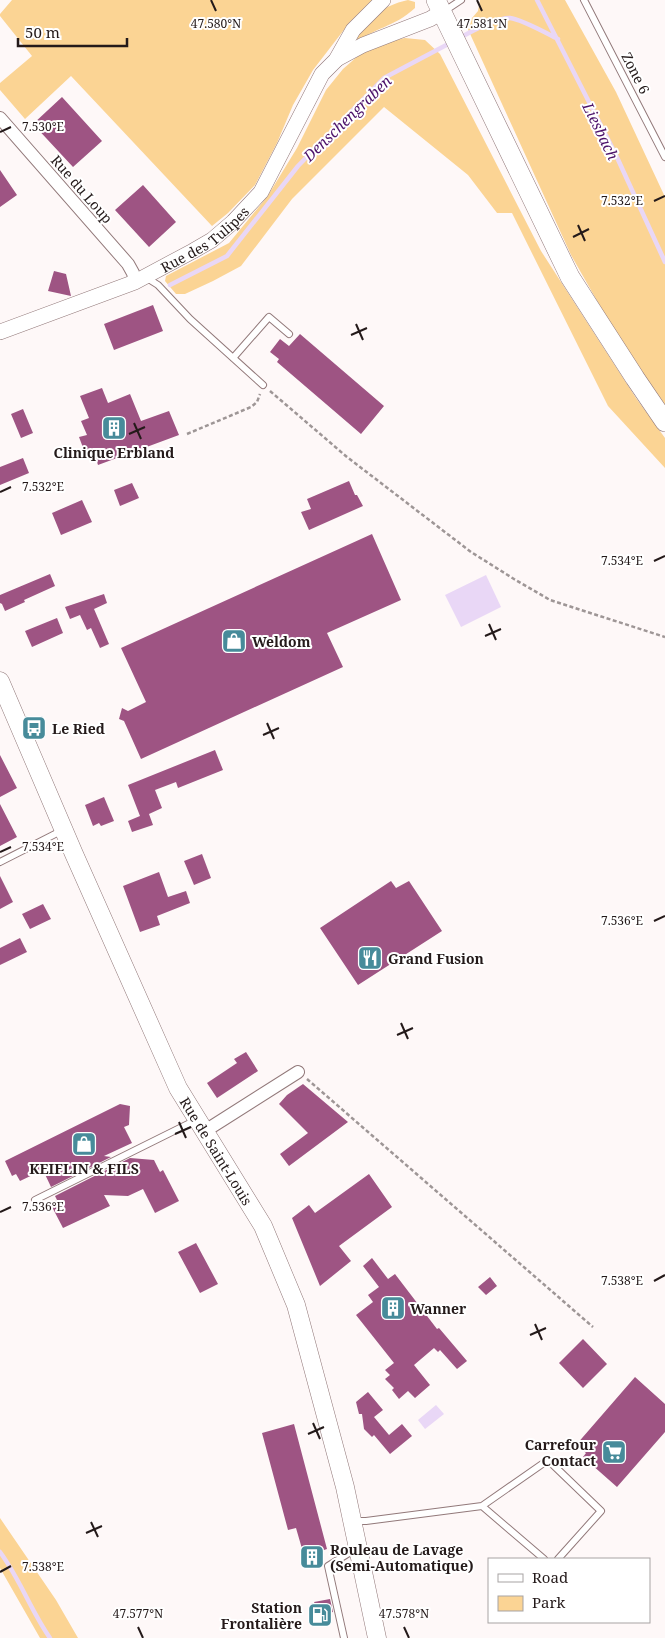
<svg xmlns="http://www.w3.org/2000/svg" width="665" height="1638" font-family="'Noto Serif',serif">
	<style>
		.green { fill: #fbd494 }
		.water { fill: #e9d7f6 }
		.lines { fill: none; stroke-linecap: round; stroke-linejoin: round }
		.stream { stroke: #e9d7f6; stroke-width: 4.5 }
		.building { fill: #9e5483 }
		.service-casing { stroke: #92797a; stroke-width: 8 }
		.minor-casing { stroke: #92797a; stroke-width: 14 }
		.tertiary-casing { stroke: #92797a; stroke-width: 16 }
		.secondary-casing { stroke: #92797a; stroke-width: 19 }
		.primary-casing { stroke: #92797a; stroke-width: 20 }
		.path { stroke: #9e9696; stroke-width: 2.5; stroke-dasharray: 4 2.5; stroke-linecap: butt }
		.service { stroke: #fff; stroke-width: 6 }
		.minor { stroke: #fff; stroke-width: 12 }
		.tertiary { stroke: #fff; stroke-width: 15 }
		.secondary { stroke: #fff; stroke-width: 18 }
		.primary { stroke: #fff; stroke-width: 19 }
		.ticks { fill: none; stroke: #241a1a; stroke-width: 2 }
		.labels { text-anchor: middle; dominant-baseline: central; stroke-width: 4; stroke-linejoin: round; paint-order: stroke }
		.street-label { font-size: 14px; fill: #241a1a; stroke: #fff }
		.poi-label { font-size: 14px; font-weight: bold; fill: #241a1a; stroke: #fff; text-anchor: start }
		.water-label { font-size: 15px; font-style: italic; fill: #4c126a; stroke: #fff }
		.ticks-label { font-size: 12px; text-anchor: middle; fill: #241a1a; stroke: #fff; stroke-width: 4; stroke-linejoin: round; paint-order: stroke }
	</style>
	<rect width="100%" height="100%" fill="#fef8f8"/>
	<path class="green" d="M12,0H373L350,22L313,70L293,105L277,143L255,185L228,213L212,226L71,76L25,119L0,90V83L32,56L0,16V14Z
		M408,0L415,2V8C395,27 373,28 354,44C366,19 381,6 408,0Z
		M480,0H565L616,92L665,197V405L625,350L571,255L466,25L478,11Z
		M405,38L425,40L440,54L541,251L636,398L665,438V468L608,406L512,213H497L468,175L384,107L292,199L241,266L213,281L185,294H176L165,281L166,276L229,243L267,197L297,148L326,90L343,69L359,55L383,43Z
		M0,1518L56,1600L78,1638H40L0,1568Z"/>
	<path class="water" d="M486,575L501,607L461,627L445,595Z
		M436,1405L444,1414L425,1429L418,1420Z"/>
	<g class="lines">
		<path class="stream" d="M537,0L615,153L665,262
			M459,38C473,31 495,18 510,18C521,19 548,34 558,39
			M170,285L227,256L298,166L384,78L452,42
			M0,1552C20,1579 31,1611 50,1638"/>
	</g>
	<path class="building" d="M62,97L102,141L73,167L33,124Z
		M0,170L17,195L0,207Z
		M143,185L176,222L149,247L115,210Z
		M54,271L66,274L71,296L48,291Z
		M153,305L163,331L114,350L104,324Z
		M300,334L384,406L361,434L277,362L279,359L270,352L280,339L289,346Z
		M102,388L108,403L130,394L141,421L169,411L179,435L98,465L93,450L85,453L79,437L87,435L81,421L89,418L80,396Z
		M23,409L33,433L21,438L11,414Z
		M23,458L29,473L0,485V467Z
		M349,481L355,495H357L363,506L309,530L301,512L311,509L307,499Z
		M132,483L139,498L120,506L114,490Z
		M82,500L92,522L61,535L52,513Z
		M372,534L401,600L327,633L343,667L141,759L124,721L119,719L122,708L128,711L146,702L121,648Z
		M50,574L55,586L24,600L25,602L5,611L2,604L0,603V595Z
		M104,594L107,603L94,609L109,644L100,648L91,628L87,630L80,615L70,619L65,607Z
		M57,618L63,633L32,647L25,631Z
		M215,750L223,770L178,788L176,782L155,790L162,808L149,814L153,825L132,832L128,821L140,816L128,785Z
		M0,755L17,788L0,797Z
		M104,797L114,821L101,826L99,823L93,826L85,805Z
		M0,804L17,837L0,846Z
		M202,854L211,878L194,885L184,861Z
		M159,872L168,897L186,891L190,903L157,916L160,925L140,932L123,886Z
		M0,876L13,902L0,909Z
		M391,881L396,888L409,881L442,931L358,985L320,928Z
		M43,904L51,919L30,929L22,914Z
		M20,938L27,952L0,965V948Z
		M246,1052L258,1071L217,1098L207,1083L237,1063L234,1059Z
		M303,1084L348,1122L289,1166L280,1154L308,1133L279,1104L287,1095Z
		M120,1104L130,1106L129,1125L124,1127L132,1143L104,1156L111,1157L51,1187L43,1170L20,1181L16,1174L12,1176L5,1161Z
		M130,1158L154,1160L160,1172L163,1170L179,1201L155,1213L143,1189L128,1196L104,1195L110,1206L63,1228L50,1203L57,1200L55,1196Z
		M369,1174L392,1207L339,1246L351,1261L320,1286L292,1218L309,1205L315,1213Z
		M196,1243L218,1284L200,1293L178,1252Z
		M372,1258L388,1279L395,1274L437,1329L439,1328L467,1361L457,1369L440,1350L438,1352L434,1348L414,1365L430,1385L415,1398L408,1391L399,1399L392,1390L394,1388L385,1379L390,1375L385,1370L394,1363L356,1315L373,1302L368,1295L379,1287L363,1266Z
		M490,1277L497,1286L486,1295L478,1287Z
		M583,1339L607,1364L583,1388L559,1363Z
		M635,1377L665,1404V1432L617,1487L583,1457L586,1453L576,1445Z
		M368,1392L383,1410L374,1417L389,1435L402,1424L412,1436L390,1454L374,1435L372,1437L364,1429L362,1414H359L356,1402Z
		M294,1424L327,1549L318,1552L321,1562L307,1566L296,1528L288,1530L262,1433Z
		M330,1599L333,1612L315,1616L312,1604H315L314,1602Z"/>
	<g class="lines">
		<defs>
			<path id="service" d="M584,0L665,157
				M443,12L461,0
				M147,278L158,285L190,319L263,385
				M233,358L269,317L289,334
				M0,862L63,830
				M35,1200L196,1120
				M482,1506L544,1559
				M354,1521H366L482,1506L548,1460L601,1511L558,1559
				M344,1638L328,1566L357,1548"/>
			<path id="minor" d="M0,118L128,264L133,273L135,282
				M205,1131L298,1072"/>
			<g id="tertiary">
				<path d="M337,59L363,45L430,19L442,12"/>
				<path id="s1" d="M0,332L135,282L193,251L212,240L233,222L261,192L322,74L336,60L353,30L383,0"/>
			</g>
			<g id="secondary">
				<path id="s2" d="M0,681L74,854L178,1088L263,1226L296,1305L345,1487L377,1638"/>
			</g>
			<path id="primary" d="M436,0L570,277L635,378L665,422"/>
		</defs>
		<use href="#service" class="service-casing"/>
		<use href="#minor" class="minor-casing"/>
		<use href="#tertiary" class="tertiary-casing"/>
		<use href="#secondary" class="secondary-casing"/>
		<use href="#primary" class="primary-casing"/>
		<path class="path" d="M270,391L347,457L471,552L514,579L550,600L665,637
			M187,434L251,407L257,402L260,394
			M307,1079L593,1327"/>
		<use href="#service" class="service"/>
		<use href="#minor" class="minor"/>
		<use href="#tertiary" class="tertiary"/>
		<use href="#secondary" class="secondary"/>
		<use href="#primary" class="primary"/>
	</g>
	<path class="ticks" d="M211,0L216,11M477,0L482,11M0,132L11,127M654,201L665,196M578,225L585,241M573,237L589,229M356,324L363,340M351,335L367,328M134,423L141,439M129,434L145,427M0,492L11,487M654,561L665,556M489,624L496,640M485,636L501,629M267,723L274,739M263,735L279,728M0,852L11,847M654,921L665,916M401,1023L408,1039M397,1035L413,1028M179,1122L186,1138M175,1134L191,1127M0,1212L11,1207M654,1281L665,1275M535,1324L542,1340M530,1335L546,1328M313,1423L320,1439M308,1434L324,1427M91,1522L98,1537M86,1533L102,1526M0,1572L11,1566M138,1627L143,1638M404,1627L409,1638"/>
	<defs>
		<symbol id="building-square" viewBox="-11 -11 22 22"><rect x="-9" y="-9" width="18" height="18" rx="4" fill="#478b9a" stroke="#fff"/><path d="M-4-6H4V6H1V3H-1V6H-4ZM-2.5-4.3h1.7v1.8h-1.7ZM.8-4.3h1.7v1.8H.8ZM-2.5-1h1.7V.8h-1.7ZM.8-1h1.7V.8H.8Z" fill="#fff"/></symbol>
		<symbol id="shop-square" viewBox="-11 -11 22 22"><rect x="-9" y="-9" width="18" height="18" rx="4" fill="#478b9a" stroke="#fff"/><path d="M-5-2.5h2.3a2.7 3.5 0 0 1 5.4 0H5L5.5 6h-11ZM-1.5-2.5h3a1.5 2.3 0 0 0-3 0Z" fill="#fff"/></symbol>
		<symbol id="bus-square" viewBox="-11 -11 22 22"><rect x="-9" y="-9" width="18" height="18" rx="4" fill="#478b9a" stroke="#fff"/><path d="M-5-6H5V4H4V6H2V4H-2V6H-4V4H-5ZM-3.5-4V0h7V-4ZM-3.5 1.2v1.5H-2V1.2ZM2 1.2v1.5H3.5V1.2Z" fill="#fff"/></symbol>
		<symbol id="restaurant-square" viewBox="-11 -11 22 22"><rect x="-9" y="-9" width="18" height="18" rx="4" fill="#478b9a" stroke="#fff"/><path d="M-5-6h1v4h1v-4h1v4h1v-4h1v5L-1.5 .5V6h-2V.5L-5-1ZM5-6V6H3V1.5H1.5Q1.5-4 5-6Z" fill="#fff"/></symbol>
		<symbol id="supermarket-square" viewBox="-11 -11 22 22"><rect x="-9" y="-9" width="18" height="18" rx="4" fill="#478b9a" stroke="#fff"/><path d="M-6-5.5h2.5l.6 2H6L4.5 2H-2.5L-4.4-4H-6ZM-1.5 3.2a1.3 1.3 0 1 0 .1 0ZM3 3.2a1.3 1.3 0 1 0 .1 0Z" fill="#fff"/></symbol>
		<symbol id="fuel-square" viewBox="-11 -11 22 22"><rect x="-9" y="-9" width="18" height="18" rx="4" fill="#478b9a" stroke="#fff"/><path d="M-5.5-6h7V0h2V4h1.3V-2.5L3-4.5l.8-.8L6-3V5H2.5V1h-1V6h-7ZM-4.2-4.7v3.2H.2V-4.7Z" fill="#fff"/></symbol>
	</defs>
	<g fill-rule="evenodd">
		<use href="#building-square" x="100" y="414" width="28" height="28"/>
		<use href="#shop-square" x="220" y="627" width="28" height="28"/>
		<use href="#bus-square" x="20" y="714" width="28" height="28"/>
		<use href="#restaurant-square" x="356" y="944" width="28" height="28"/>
		<use href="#shop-square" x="70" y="1130" width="28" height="28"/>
		<use href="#building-square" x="379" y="1294" width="28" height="28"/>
		<use href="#supermarket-square" x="600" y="1438" width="28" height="28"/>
		<use href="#building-square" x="298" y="1543" width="28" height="28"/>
		<use href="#fuel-square" x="306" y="1601" width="28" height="28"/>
	</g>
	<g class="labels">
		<g class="street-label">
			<text transform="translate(636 73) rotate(63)">Zone 6</text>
			<text transform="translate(82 189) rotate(49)">Rue du Loup</text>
			<text stroke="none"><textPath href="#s1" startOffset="226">Rue des Tulipes</textPath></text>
			<text stroke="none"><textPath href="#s2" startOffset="518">Rue de Saint-Louis</textPath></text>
		</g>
		<g class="poi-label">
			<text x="114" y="452" text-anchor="middle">Clinique Erbland</text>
			<text x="252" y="641">Weldom</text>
			<text x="52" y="728">Le Ried</text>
			<text x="388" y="958">Grand Fusion</text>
			<text x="84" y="1168" text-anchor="middle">KEIFLIN &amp; FILS</text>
			<text x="410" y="1308">Wanner</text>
			<text x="596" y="1444" text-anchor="end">Carrefour<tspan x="596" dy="16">Contact</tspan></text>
			<text x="330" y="1549">Rouleau de Lavage<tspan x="330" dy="16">(Semi-Automatique)</tspan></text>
			<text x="302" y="1607" text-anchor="end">Station<tspan x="302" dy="16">Frontalière</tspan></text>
		</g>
		<g class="water-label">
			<text transform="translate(347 118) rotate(-44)">Denschengraben</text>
			<text transform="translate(601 131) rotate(64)">Liesbach</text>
		</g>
	</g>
	<g class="ticks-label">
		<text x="216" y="28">47.580°N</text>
		<text x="482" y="28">47.581°N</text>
		<text x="43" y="131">7.530°E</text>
		<text x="622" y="205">7.532°E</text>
		<text x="43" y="491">7.532°E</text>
		<text x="622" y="565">7.534°E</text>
		<text x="43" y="851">7.534°E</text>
		<text x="622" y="925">7.536°E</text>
		<text x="43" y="1211">7.536°E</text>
		<text x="622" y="1285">7.538°E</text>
		<text x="43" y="1571">7.538°E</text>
		<text x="138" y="1618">47.577°N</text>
		<text x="404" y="1618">47.578°N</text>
	</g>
	<rect x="488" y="1558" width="162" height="65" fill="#ffffff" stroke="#a7a3a3"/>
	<rect x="498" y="1574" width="25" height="8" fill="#ffffff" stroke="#a7a3a3"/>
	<text x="532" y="1583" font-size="15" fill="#241a1a">Road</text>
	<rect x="498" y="1596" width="25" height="15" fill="#fbd494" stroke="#a7a3a3"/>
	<text x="532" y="1608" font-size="15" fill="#241a1a">Park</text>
	<path d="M18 38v8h109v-8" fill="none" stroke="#241a1a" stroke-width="2.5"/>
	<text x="25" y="38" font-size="15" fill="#241a1a" stroke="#ffffff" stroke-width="4" paint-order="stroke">50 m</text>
</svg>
